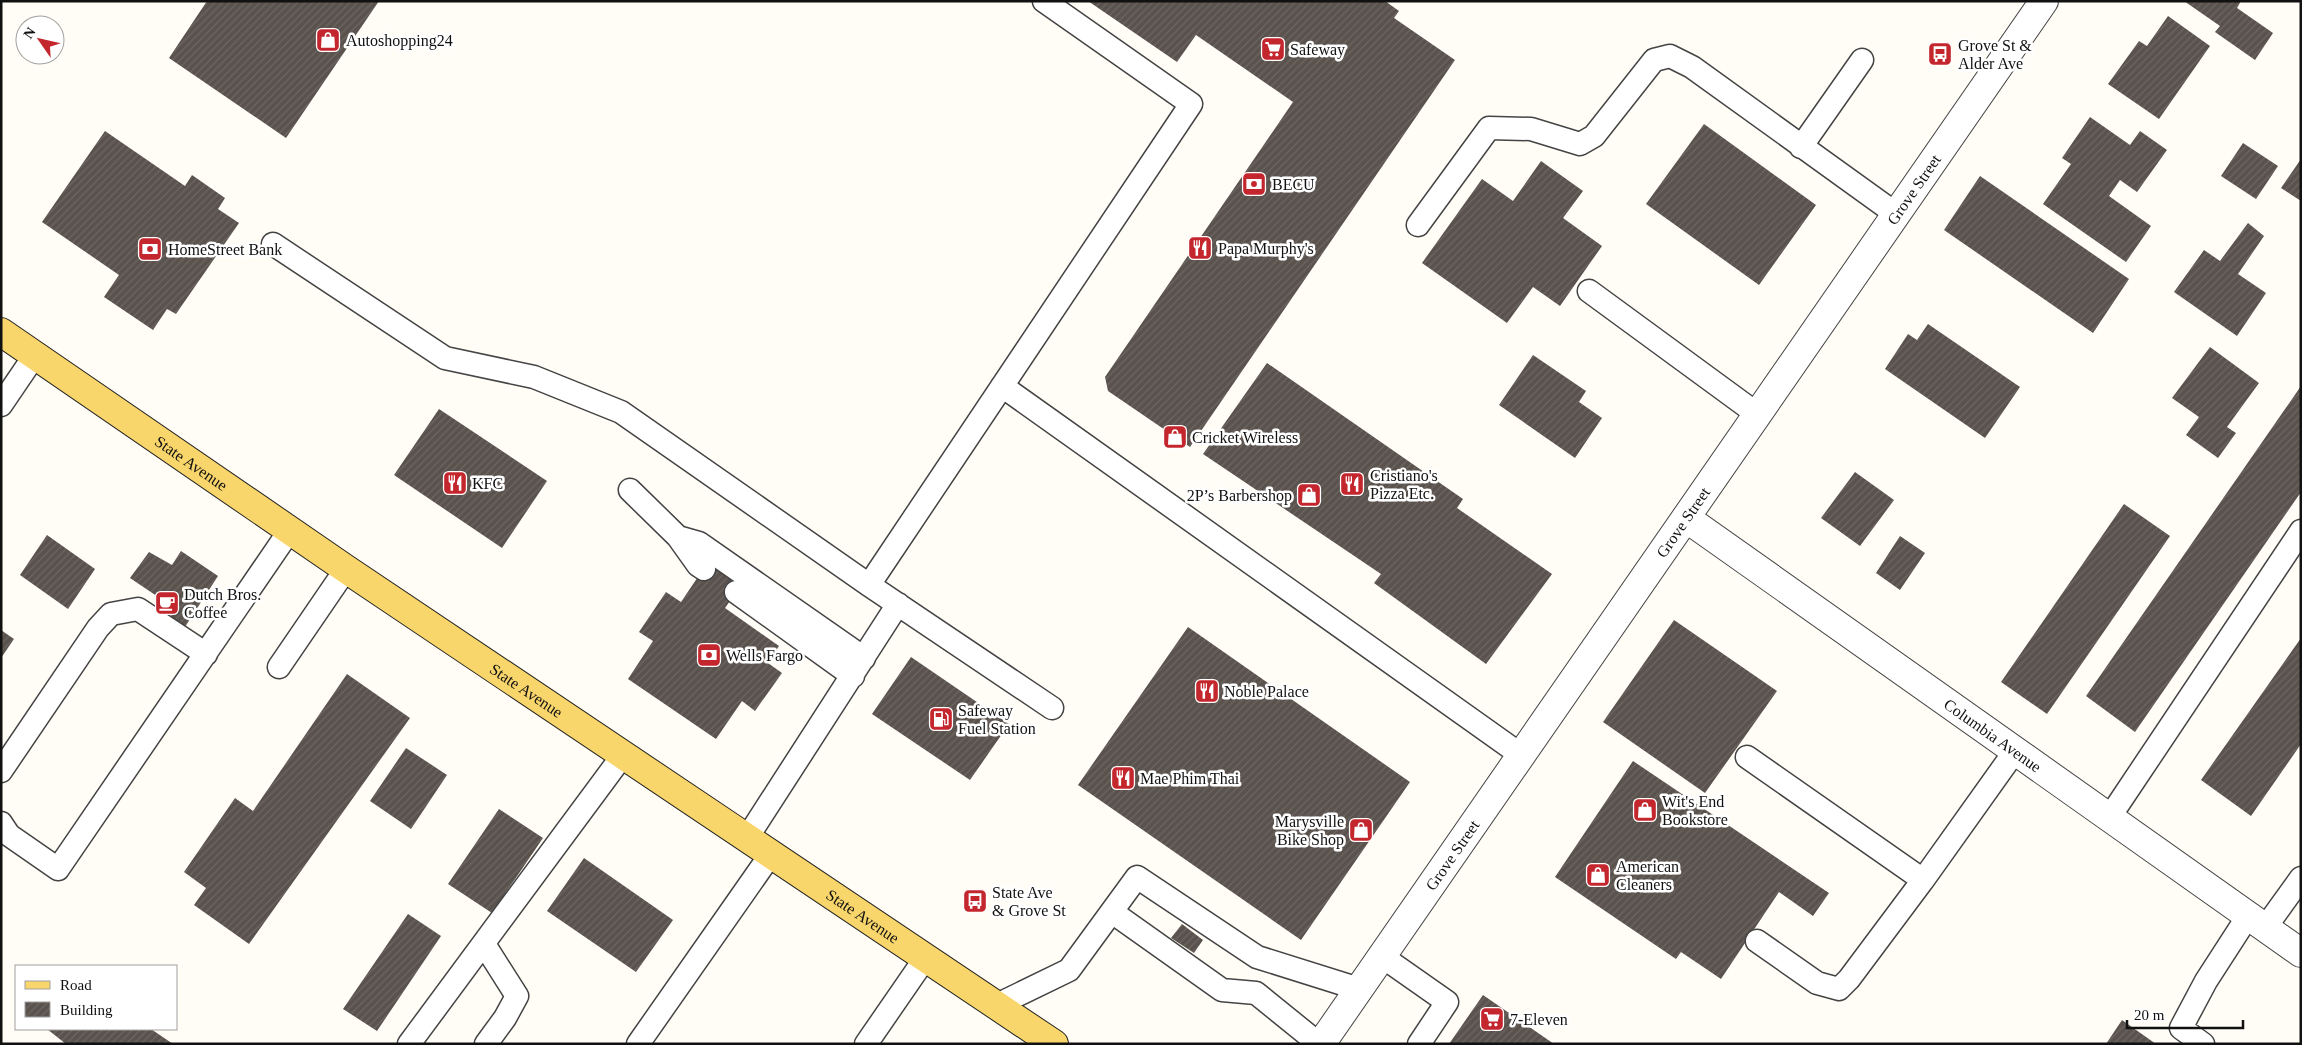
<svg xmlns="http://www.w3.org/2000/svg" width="2302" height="1045" font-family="'Times New Roman',serif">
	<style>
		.building { fill: url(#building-hatch) }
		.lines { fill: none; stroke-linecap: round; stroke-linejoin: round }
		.service-casing { stroke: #444; stroke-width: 25 }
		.minor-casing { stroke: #444; stroke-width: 30 }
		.tertiary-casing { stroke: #444; stroke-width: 30 }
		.primary-casing { stroke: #222; stroke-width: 30 }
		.service { stroke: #fff; stroke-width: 22 }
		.minor { stroke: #fff; stroke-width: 28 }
		.tertiary { stroke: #fff; stroke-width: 28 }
		.primary { stroke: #f9d66b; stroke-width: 28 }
		.labels { text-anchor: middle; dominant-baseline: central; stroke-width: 5; stroke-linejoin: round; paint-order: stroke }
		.poi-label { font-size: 16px; fill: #111; stroke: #fff; text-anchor: start }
		.street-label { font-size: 16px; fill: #111; stroke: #fff }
	</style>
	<defs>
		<pattern id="building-hatch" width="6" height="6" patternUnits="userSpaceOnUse" patternTransform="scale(1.25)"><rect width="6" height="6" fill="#5a524d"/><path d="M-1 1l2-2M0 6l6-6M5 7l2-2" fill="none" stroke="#6d6662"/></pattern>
	</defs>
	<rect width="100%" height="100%" fill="#fffdf5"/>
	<path class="building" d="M207,1H379L286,138L169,58Z
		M1088,1H1385L1399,11L1394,18L1455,60L1190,447L1108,391L1105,377L1293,102L1196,35L1177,62Z
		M2184,1H2241L2237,8L2273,33L2255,60L2215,32L2220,26Z
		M2168,16L2210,46L2159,119L2108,84L2139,41L2147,46Z
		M2090,117L2130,145L2140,131L2167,150L2137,192L2120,180L2109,196L2151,226L2126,262L2043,204L2071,164L2062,158Z
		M1704,124L1816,205L1759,285L1646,204Z
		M105,131L185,186L192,175L225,198L218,209L239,223L176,314L167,309L153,330L104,297L119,275L42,222Z
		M2243,143L2278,166L2256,199L2221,176Z
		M2301,159V201L2281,188Z
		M1541,161L1583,191L1563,218L1602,246L1560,306L1533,287L1507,323L1422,263L1482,179L1513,201Z
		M1980,176L2129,279L2093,333L1944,230Z
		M2248,223L2264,236L2238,274L2266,293L2237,336L2174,292L2204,250L2220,261Z
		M1928,324L2020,387L1985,438L1885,369L1908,334L1917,340Z
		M2210,347L2259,383L2227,427L2236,433L2218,458L2186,435L2199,417L2172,398Z
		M1533,355L1586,391L1579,402L1602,418L1575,458L1499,405Z
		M1267,363L1463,499L1457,508L1552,574L1486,664L1374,583L1381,574L1203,454Z
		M2301,386V492L2135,732L2086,696Z
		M439,409L547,481L502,548L394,475Z
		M1855,472L1894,500L1860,546L1821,518Z
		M2124,504L2170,536L2047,714L2001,682Z
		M47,535L95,569L68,609L20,575Z
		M1900,536L1925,553L1900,590L1876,573Z
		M181,551L218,576L185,627L170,617L176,609L130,578L149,552L172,565Z
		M708,562L742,584L725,608L779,646L768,663L782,673L755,711L742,701L716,739L628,679L653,641L639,632L666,592L681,602Z
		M1674,620L1777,691L1705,793L1603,722Z
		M1188,627L1410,782L1301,940L1078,785Z
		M1,630L14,639L1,658Z
		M2301,638V744L2251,816L2201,780Z
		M911,657L1009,724L970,780L872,714Z
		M347,674L410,718L249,944L194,905L206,888L184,872L235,798L253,811Z
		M406,748L447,775L411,829L370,801Z
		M1633,761L1829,893L1813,916L1779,892L1721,979L1681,952L1676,959L1555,877Z
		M499,809L543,838L492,913L448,884Z
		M584,858L673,920L636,972L547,911Z
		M408,914L441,936L377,1031L343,1009Z
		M1182,924L1203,940L1194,953L1171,938Z
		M1483,995L1554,1044H1449Z
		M2122,1020L2156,1044H2106Z
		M47,1029H151L173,1044H66Z"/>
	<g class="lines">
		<defs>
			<path id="service" d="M1801,147L1862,60
				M1418,225L1489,128L1531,129L1580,144L1594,136L1654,60L1670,56L1692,67L1896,214
				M273,244L445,358L534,377L621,412L869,585L1052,708
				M1589,291L1757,414
				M1002,386L1521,755
				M1,405L35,355
				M630,490L678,537L698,565L704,569
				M678,537L699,543L864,658
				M869,585L1191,104L1044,1
				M736,592L853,676
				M279,667L346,569
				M1747,757L1923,880L2015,751
				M1,771L98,628L111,614L138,609L206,654
				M2109,818L2301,531
				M1,823L9,835L58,869L290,530
				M747,838L898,604
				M1112,912L1222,990L1256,993L1319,1044
				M2265,928L2301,878
				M1757,941L1817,983L1839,989L1849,979L1923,880
				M484,944L517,996L505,1018L486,1044
				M1380,955L1447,1002L1419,1044
				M997,1005L1069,970L1137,877L1257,957L1359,989
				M409,1044L623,755
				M638,1044L771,854
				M866,1044L926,957
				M2203,1044L2181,1028L2206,981L2248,916"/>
			<g id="minor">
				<path id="s1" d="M1686,518L2301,953"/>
			</g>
			<g id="tertiary">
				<path id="s2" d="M1321,1044L2044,1"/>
			</g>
			<g id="primary">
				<path id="s3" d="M1,332L346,569L1054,1044"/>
			</g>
		</defs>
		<use href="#service" class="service-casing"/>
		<use href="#minor" class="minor-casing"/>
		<use href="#tertiary" class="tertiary-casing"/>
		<use href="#primary" class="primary-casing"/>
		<use href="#service" class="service"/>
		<use href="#minor" class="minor"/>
		<use href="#tertiary" class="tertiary"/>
		<use href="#primary" class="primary"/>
	</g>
	<defs>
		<symbol id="shop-square" viewBox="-11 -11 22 22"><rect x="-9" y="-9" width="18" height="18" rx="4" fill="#c4262e" stroke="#fff"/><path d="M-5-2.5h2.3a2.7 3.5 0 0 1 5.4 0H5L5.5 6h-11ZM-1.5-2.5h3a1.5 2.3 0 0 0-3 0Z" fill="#fff"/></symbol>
		<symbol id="supermarket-square" viewBox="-11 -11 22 22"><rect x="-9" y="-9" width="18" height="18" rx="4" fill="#c4262e" stroke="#fff"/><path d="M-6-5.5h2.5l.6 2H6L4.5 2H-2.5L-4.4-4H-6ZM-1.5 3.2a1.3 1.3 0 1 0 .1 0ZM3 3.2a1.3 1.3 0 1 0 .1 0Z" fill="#fff"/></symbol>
		<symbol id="bus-square" viewBox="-11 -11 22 22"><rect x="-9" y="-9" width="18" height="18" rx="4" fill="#c4262e" stroke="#fff"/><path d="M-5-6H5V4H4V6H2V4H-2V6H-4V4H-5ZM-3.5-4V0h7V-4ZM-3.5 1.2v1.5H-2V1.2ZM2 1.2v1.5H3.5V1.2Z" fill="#fff"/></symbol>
		<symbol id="bank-square" viewBox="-11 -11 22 22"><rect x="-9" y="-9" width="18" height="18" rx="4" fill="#c4262e" stroke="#fff"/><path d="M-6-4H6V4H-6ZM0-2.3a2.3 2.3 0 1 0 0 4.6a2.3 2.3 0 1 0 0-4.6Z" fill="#fff"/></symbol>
		<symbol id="restaurant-square" viewBox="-11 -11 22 22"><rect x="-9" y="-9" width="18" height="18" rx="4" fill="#c4262e" stroke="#fff"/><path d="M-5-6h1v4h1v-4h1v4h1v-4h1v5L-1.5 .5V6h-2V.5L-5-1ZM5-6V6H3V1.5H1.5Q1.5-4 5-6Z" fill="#fff"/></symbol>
		<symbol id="cafe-square" viewBox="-11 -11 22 22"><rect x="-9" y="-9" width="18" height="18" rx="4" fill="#c4262e" stroke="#fff"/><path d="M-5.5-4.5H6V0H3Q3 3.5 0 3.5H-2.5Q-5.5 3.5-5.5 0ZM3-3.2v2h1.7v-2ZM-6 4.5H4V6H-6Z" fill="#fff"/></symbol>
		<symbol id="fuel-square" viewBox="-11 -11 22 22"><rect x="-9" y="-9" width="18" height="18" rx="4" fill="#c4262e" stroke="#fff"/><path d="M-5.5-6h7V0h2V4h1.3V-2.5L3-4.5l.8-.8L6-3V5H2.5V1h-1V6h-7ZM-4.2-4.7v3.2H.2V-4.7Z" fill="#fff"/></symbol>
	</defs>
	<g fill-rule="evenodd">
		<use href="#shop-square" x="314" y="26" width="28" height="28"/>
		<use href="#supermarket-square" x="1259" y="35" width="28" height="28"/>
		<use href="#bus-square" x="1926" y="40" width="28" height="28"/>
		<use href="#bank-square" x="1240" y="170" width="28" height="28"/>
		<use href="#restaurant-square" x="1186" y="234" width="28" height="28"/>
		<use href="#bank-square" x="136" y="235" width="28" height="28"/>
		<use href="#shop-square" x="1161" y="423" width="28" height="28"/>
		<use href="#restaurant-square" x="441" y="469" width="28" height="28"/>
		<use href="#restaurant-square" x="1338" y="470" width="28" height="28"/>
		<use href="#shop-square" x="1295" y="481" width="28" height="28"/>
		<use href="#cafe-square" x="153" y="589" width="28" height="28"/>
		<use href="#bank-square" x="695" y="641" width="28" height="28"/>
		<use href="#restaurant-square" x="1193" y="677" width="28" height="28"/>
		<use href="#fuel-square" x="927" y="705" width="28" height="28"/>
		<use href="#restaurant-square" x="1109" y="764" width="28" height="28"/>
		<use href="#shop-square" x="1631" y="796" width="28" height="28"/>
		<use href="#shop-square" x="1347" y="816" width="28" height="28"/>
		<use href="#shop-square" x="1584" y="861" width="28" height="28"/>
		<use href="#bus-square" x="961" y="887" width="28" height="28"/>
		<use href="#supermarket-square" x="1478" y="1005" width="28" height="28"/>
	</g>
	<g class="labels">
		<g class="poi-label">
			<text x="346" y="40">Autoshopping24</text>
			<text x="1958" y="45">Grove St &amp;<tspan x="1958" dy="18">Alder Ave</tspan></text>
			<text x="1290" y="49">Safeway</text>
			<text x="1272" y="184">BECU</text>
			<text x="1218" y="248">Papa Murphy's</text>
			<text x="168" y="249">HomeStreet Bank</text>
			<text x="1192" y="437">Cricket Wireless</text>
			<text x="1370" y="475">Cristiano's<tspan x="1370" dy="18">Pizza Etc.</tspan></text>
			<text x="472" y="483">KFC</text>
			<text x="1292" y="495" text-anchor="end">2P’s Barbershop</text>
			<text x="184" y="594">Dutch Bros.<tspan x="184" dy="18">Coffee</tspan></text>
			<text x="726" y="655">Wells Fargo</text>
			<text x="1224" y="691">Noble Palace</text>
			<text x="958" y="710">Safeway<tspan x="958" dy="18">Fuel Station</tspan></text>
			<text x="1140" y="778">Mae Phim Thai</text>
			<text x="1662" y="801">Wit's End<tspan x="1662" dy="18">Bookstore</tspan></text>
			<text x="1344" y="821" text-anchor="end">Marysville<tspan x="1344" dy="18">Bike Shop</tspan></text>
			<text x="1616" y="866">American<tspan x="1616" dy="18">Cleaners</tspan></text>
			<text x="992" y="892">State Ave<tspan x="992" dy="18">&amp; Grove St</tspan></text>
			<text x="1510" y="1019">7-Eleven</text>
		</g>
		<g class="street-label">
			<text stroke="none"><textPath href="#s2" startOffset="1040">Grove Street</textPath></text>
			<text stroke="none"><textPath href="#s3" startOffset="231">State Avenue</textPath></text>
			<text stroke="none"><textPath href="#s2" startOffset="635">Grove Street</textPath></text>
			<text stroke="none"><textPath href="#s3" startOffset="636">State Avenue</textPath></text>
			<text stroke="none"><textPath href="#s1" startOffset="376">Columbia Avenue</textPath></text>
			<text stroke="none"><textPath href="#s2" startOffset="230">Grove Street</textPath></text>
			<text stroke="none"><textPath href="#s3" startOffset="1041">State Avenue</textPath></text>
		</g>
	</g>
	<rect width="2302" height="1045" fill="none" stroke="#111111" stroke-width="5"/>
	<rect x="15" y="965" width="162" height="65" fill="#ffffff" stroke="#a0a0a0"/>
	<rect x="25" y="981" width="25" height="8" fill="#f9d66b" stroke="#a0a0a0"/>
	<text x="60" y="990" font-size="15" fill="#111111">Road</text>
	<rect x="25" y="1002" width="25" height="15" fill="url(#building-hatch)" stroke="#a0a0a0"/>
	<text x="60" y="1015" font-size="15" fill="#111111">Building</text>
	<g transform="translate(40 40) rotate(304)"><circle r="24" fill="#ffffff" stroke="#a0a0a0"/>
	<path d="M0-4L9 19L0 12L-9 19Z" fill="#c4262e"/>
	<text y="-8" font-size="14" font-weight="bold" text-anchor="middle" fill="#111111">N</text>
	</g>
	<path d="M2127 1020v8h116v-8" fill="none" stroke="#111111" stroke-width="2.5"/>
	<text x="2134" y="1020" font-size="15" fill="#111111" stroke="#ffffff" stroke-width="4" paint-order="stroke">20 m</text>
</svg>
